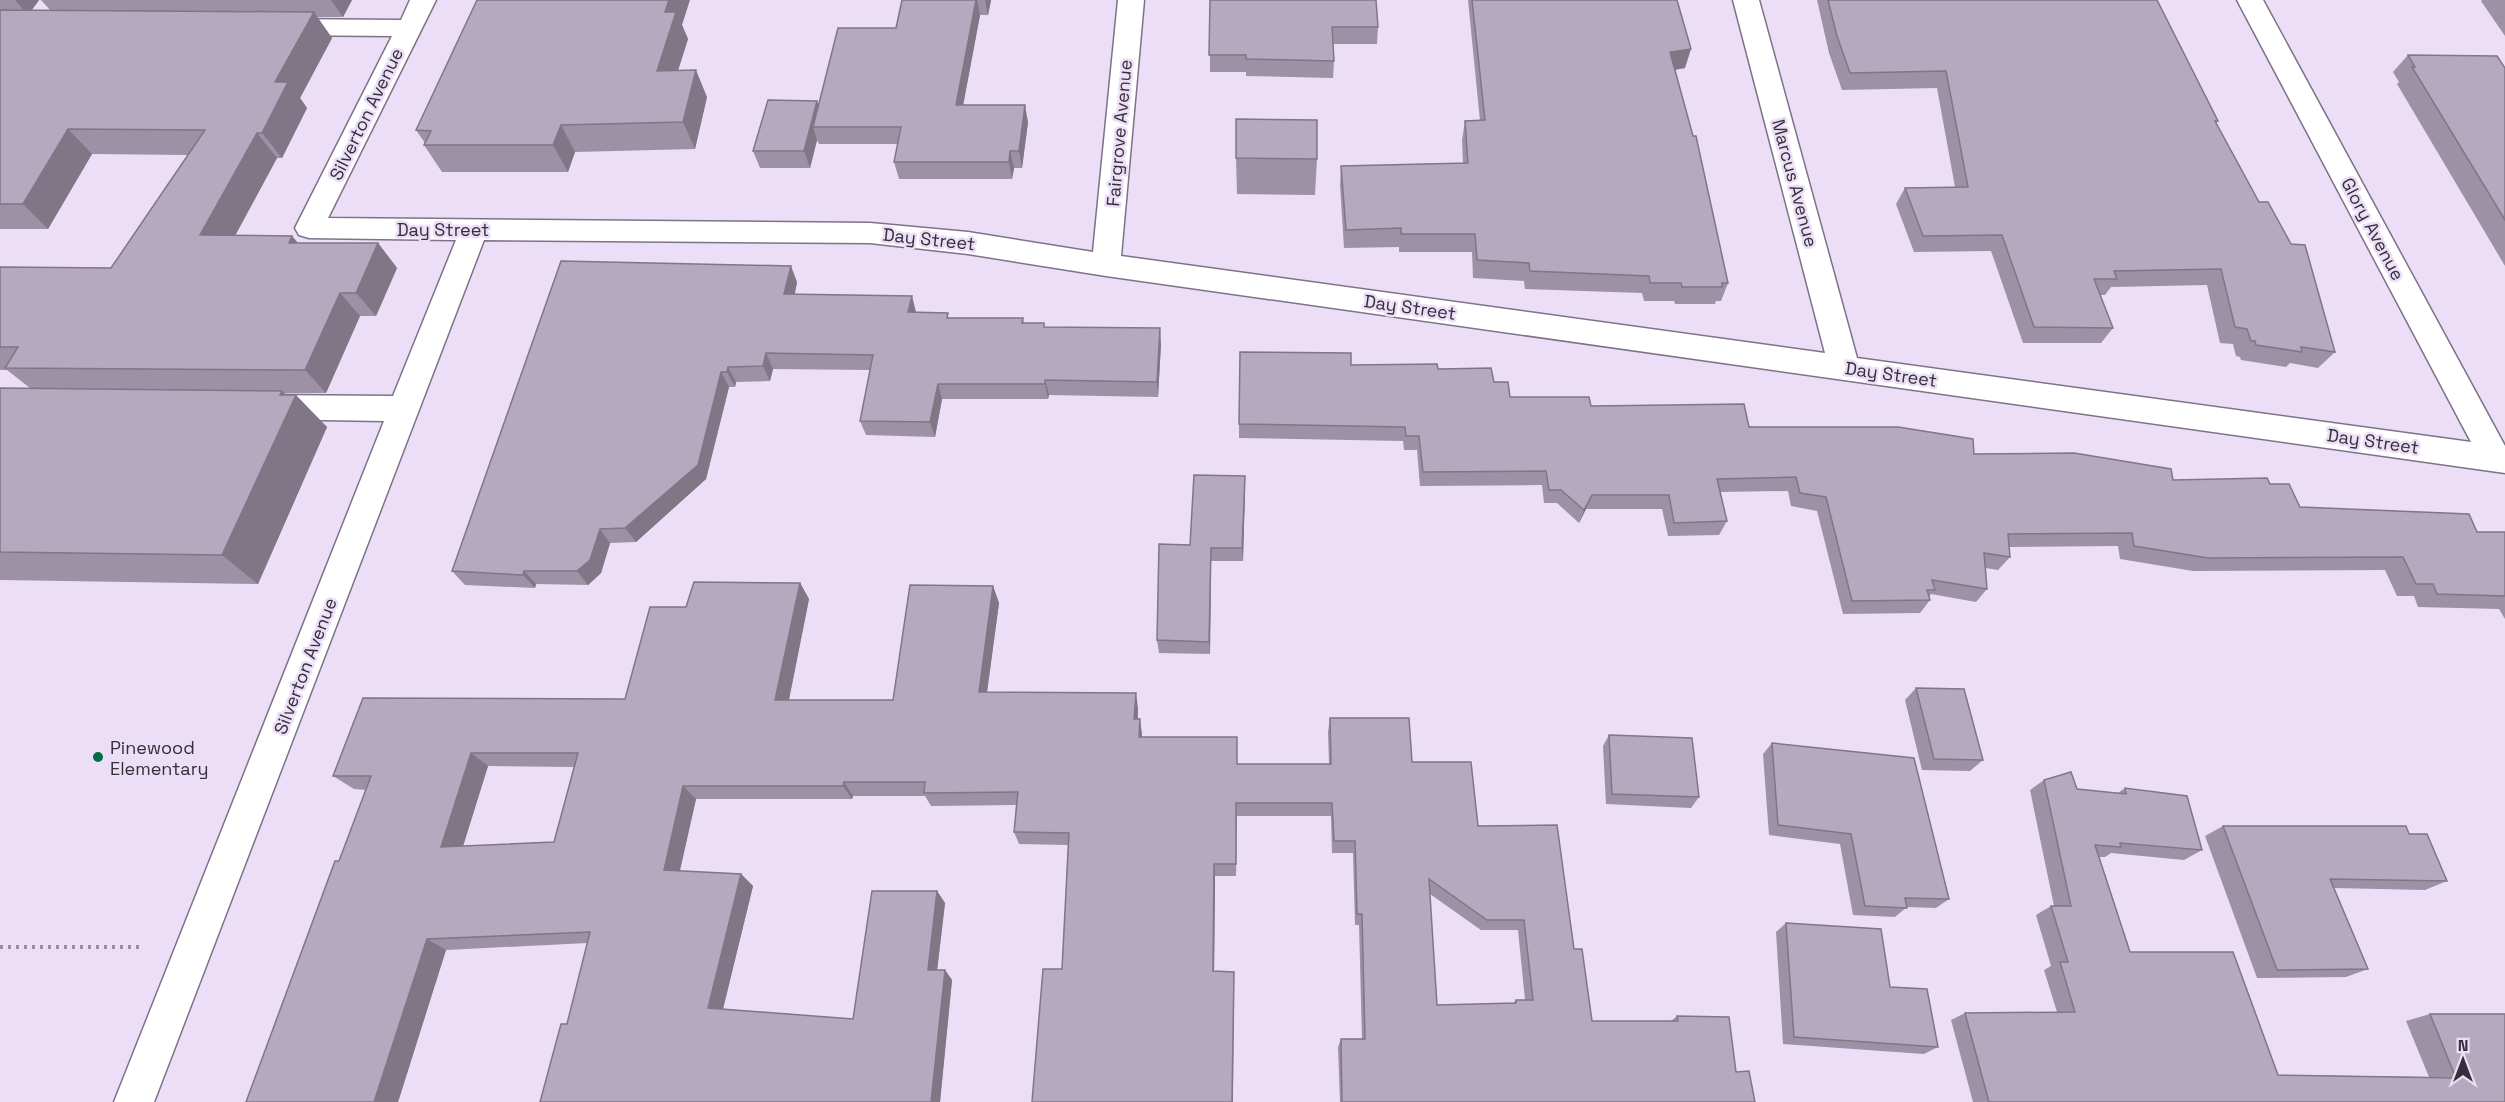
<svg xmlns="http://www.w3.org/2000/svg" width="2505" height="1102" font-family="'Space Grotesk',sans-serif">
	<style>
		.lines { fill: none; stroke-linecap: round; stroke-linejoin: round }
		.street-casing { stroke: #7e7288; stroke-width: 3 }
		.path { stroke: #988ea0; stroke-width: 4; stroke-dasharray: 3 5; stroke-linecap: butt }
		.street { fill: #fff; fill-rule: evenodd }
		.wall { fill: #9c91a5; fill-rule: evenodd }
		.shaded-wall { fill: #7f7686 }
		.building { fill: #b5a9c0; stroke: #7f7686; stroke-width: 1.5; fill-rule: evenodd }
		.poi-dot { fill: #006c43; stroke: #ebdef6; stroke-width: 2 }
		.labels { text-anchor: middle; dominant-baseline: central; stroke-width: 5; stroke-linejoin: round; paint-order: stroke }
		.street-label { font-size: 18px; fill: #342f38; stroke: #ebdef6 }
		.poi-label { font-size: 18px; fill: #342f38; stroke: #ebdef6; text-anchor: start }
	</style>
	<rect width="100%" height="100%" fill="#ebdef6"/>
	<g class="lines">
		<defs>
			<path id="street" d="M410,0H436L328,218L870,223L968,232L1093,252L1118,0H1144L1121,256L1825,353L1733,0H1759L1857,358L2471,442L2237,0H2263L2505,446V473L1106,276L968,254L870,243L484,240L154,1102H114L384,421L263,419L252,416L248,407L252,398L263,395L393,396L456,240L309,238L299,235L295,228L392,36L279,35L270,33L266,27L270,21L279,19L401,20Z"/>
		</defs>
		<use href="#street" class="street-casing"/>
		<path class="path" d="M0,947H140"/>
		<use href="#street" class="street"/>
	</g>
	<path class="wall" d="M0,0H39L32,10H50L41,0H352L343,17H317L332,38L300,98L307,108L282,158H277L235,235L298,243H378L397,268L376,316H360L326,393H285L327,427L258,584L0,580V388H30L7,370H0V267L111,268L188,155L92,154L48,229H0Z
		M902,0H991L988,15H980L963,105L1028,122L1022,168H1014L1012,179H899L894,162L898,144H819L817,140L810,168H760L753,151L817,101L818,106L896,28Z
		M1210,0L1378,27L1377,44H1333L1334,61L1333,78L1246,76V72H1210Z
		M1468,0H1677L1685,68L1675,70L1728,283L1721,301H1716L1715,304H1675L1674,301H1644L1642,293L1525,289L1524,281L1473,278L1472,252H1399V247L1344,248L1340,185L1341,166L1463,163L1462,140L1465,121H1480Z
		M1817,0H2157L2218,121L2216,123L2335,352L2318,368L2290,363L2286,367L2241,360L2240,357L2236,356L2233,344L2220,343L2207,285L2111,287L2105,295H2100L2113,328L2101,343H2023L1991,251L1914,252L1896,204L1905,188L1955,187L1937,88L1842,90L1829,53Z
		M2482,0H2505V36L2481,1Z
		M682,25L688,39L678,71L707,97L695,149L575,152L568,172H442L424,145L425,143L416,130Z
		M2408,55L2505,68V266L2397,84L2399,82L2393,72Z
		M1236,158L1317,159L1315,195L1237,194Z
		M797,282L795,294L949,318H1023L1024,323L1045,327L1161,344L1158,397L1049,395L1048,399H942L935,437L866,435L860,421L870,370L773,369L770,381L736,382L735,387H729L706,479L636,542L610,543L601,573L588,585L536,584L535,588L465,585L452,571Z
		M1351,365L1438,369L1494,382L1510,397L1591,406L2173,480L2270,484L2300,507L2477,532H2505V619L2499,609L2418,607L2414,596H2397L2385,570L2193,571L2120,559L2118,546L2009,547L2010,557L1998,570L1986,568L1987,589L1976,602L1931,594L1929,597L1930,600L1920,613L1843,614L1817,511L1791,506L1788,491L1720,492L1727,521L1719,535L1668,536L1662,509H1586L1579,523L1557,503H1544L1542,485L1420,486L1417,450H1404L1403,441L1239,438V424Z
		M1245,490L1243,561H1211L1210,654L1159,653L1157,640L1190,545Z
		M800,583L809,599L789,700H893L993,586L999,603L987,692L1138,708V719L1142,734V737L1237,764H1329L1328,732L1330,718L1412,762L1478,826L1574,949L1592,1021H1671L1677,1016L1736,1072L1755,1102H1340L1338,1047L1341,1039H1362L1359,925H1355L1353,853H1332L1331,816H1237L1236,876H1215L1214,971L1234,972V982L1062,969L1068,845L1019,844L1014,832L1016,805L931,806L925,796H853L852,799H696L680,871L741,874L753,886L723,1009L853,1019L937,891L945,903L937,970H945L952,980L940,1102H540L567,1024L587,943L446,950L398,1102L339,861L366,790L354,789L333,776L625,699L686,607ZM488,766L574,767L554,842L463,846ZM1430,894L1481,930H1518L1525,1000H1516L1513,1003L1437,1005Z
		M1916,688L1983,760L1970,771L1922,770L1905,700Z
		M1609,735L1699,797L1691,808L1606,804L1603,746Z
		M1772,743L1949,899L1936,908L1907,907L1895,917L1853,915L1840,844L1769,835L1763,754Z
		M2044,780L2077,789L2118,793L2125,788L2202,850L2184,860L2111,853L2105,857H2099L2130,952L2278,1075L2429,1077L2406,1021L2430,1014L2505,1102H1973L1951,1020L1965,1013L2057,1012L2044,970L2051,966L2036,915L2051,906H2054L2030,790Z
		M2223,826L2409,834L2447,881L2425,890L2334,888L2368,969L2346,977L2257,978L2205,836Z
		M1786,923L1890,987L1938,1047L1924,1054L1783,1044L1776,932Z"/>
	<path class="shaded-wall" d="M15,0H39L28,15Z
		M331,0H352L343,17Z
		M669,0H690L682,25L688,39L669,98L657,71L665,12Z
		M976,0H977L980,15L960,122L956,105Z
		M985,0H991L988,15Z
		M314,12L332,38L300,98L307,108L282,158L262,133L275,82Z
		M1691,49L1685,68L1664,71L1670,52Z
		M696,70L707,97L695,149L683,122Z
		M817,101L823,118L813,127L817,140L810,168L804,151Z
		M1025,105L1028,122L1022,168L1019,151Z
		M561,125L575,152L568,172L553,145Z
		M68,129L92,154L48,229L23,204Z
		M257,133L277,158L222,260L200,235Z
		M1010,151L1014,168L1012,179L1009,162Z
		M292,236L313,260L289,243Z
		M378,243L397,268L376,316L356,293Z
		M791,266L797,282L791,310L784,294Z
		M340,293L360,316L326,393L305,370Z
		M912,296L916,312H908Z
		M1160,328L1161,344L1158,397L1157,382Z
		M766,353L773,369L770,381L763,366Z
		M728,367L736,382L735,387L727,372Z
		M721,372L729,387L706,479L636,542L625,528Z
		M1045,380L1049,395L1048,399L1045,384Z
		M938,384L942,399L935,437L930,422Z
		M282,391L293,402L296,395L327,427L258,584L222,555Z
		M1245,476V490L1243,561L1242,548Z
		M1592,495L1586,509L1579,523L1584,510Z
		M600,529L610,543L601,573L588,585L577,571Z
		M1211,548V561L1210,654L1209,642Z
		M524,571L536,584L535,588L523,575Z
		M800,583L809,599L786,714L775,700Z
		M993,586L999,603L985,707L979,692Z
		M1136,693L1138,708L1137,734L1134,719Z
		M1140,719L1142,734L1141,751L1139,737Z
		M471,753L488,766L459,859L441,847Z
		M844,782L853,796L852,799L843,786Z
		M683,786L696,799L677,882L664,870Z
		M1214,864L1215,876L1214,981L1213,971Z
		M741,874L753,886L721,1017L708,1008Z
		M937,891L945,903L936,980L928,970Z
		M427,939L446,950L398,1102H374Z
		M945,970L952,980L940,1102H931Z
		M1234,972L1233,1102H1232Z"/>
	<path class="building" d="M477,0H669L665,12H676L657,71L696,70L683,122L561,125L553,145H424L431,131L416,130Z
		M902,0H976L956,105H1025L1019,151H1010L1009,162H894L901,127H813L838,28H896Z
		M1210,0H1376L1378,27H1332L1334,61L1246,59V55H1209Z
		M1472,0H1677L1691,49L1670,52L1693,136H1696L1728,283H1722V287H1682L1681,283H1650L1649,276L1530,271L1529,263L1477,260L1475,234H1401V228L1346,230L1341,166L1468,163L1465,121L1485,120Z
		M1828,0H2157L2218,121H2215L2259,202H2268L2291,244L2305,245L2335,352L2301,347L2302,352L2256,345L2255,341H2251L2247,329L2235,327L2221,269L2114,271L2117,279H2094L2113,328L2034,327L2002,235L1923,236L1905,188L1968,187L1946,71L1850,73L1837,36Z
		M0,10L314,12L275,82H288L262,133H257L200,235L292,236L289,243H378L356,293H340L305,370L5,368L18,347H0V267L111,268L205,130L68,129L23,204H0Z
		M2408,55L2497,56L2505,68V220L2412,67H2415Z
		M768,100L817,101L804,151H753Z
		M1236,119L1317,120V159L1236,158Z
		M561,261L791,266L784,294L912,296L908,312L948,313L947,318H1023L1022,323H1044V327L1160,328L1157,382L1045,380V384H938L930,422L860,421L873,355L766,353L763,366L728,367L727,372H721L698,465L625,528L600,529L590,560L577,571H524L523,575L452,571Z
		M1240,352L1351,353V365L1437,364L1438,369L1491,368L1494,382H1508L1510,397H1589L1591,406L1744,404L1749,427H1898L1973,439L1974,454L2074,453L2171,469L2173,480L2267,478L2270,484H2289L2300,507L2469,514L2477,532H2505V596L2437,594L2433,584H2416L2403,557L2208,558L2134,546L2132,533L2008,534L2010,557L1984,553L1987,589L1932,580L1935,590H1927L1930,600L1852,601L1826,497L1800,493L1796,477L1717,479L1727,521L1674,523L1669,495H1592L1584,510L1561,490H1549L1546,471L1423,472L1419,436H1406L1405,427L1239,424Z
		M0,388L282,391L280,395H296L222,555L0,552Z
		M1194,475L1245,476L1242,548H1211L1209,642L1157,640L1159,544L1190,545Z
		M694,582L800,583L775,700H893L910,585L993,586L979,692L1136,693L1134,719H1140L1139,737H1237V764H1331L1330,718H1409L1412,762H1471L1478,826L1557,825L1574,949H1582L1592,1021H1678L1677,1016L1729,1017L1736,1072L1749,1071L1755,1102H1342L1341,1039H1365L1362,914H1357L1355,841H1334L1332,803H1236V864H1214L1213,971L1234,972L1232,1102H1032L1043,969H1062L1069,833L1014,832L1018,792L924,793L925,782H844L843,786H683L664,870L741,874L708,1008L853,1019L872,891H937L928,970H945L931,1102H540L561,1024H567L590,932L427,939L374,1102H246L335,861H339L371,776H333L363,698L625,699L650,607H686ZM471,753H578L554,842L441,847ZM1429,879L1487,920H1524L1533,1000H1516V1003L1437,1005Z
		M1916,688L1964,689L1983,760L1934,759Z
		M1609,735L1692,738L1699,797L1612,794Z
		M1772,743L1914,758L1949,899L1905,898L1907,908L1865,906L1851,834L1778,825Z
		M2071,772L2077,789L2126,794L2125,788L2187,796L2202,850L2120,843L2121,847L2095,845L2130,952H2233L2278,1075L2456,1078L2430,1014H2505V1102H1989L1965,1013L2075,1012L2060,962H2068L2051,906H2071L2044,780Z
		M2223,826H2406L2409,834H2427L2447,881L2330,879L2368,969L2277,970Z
		M1786,923L1881,929L1890,987L1927,989L1938,1047L1794,1037Z"/>
	<circle class="poi-dot" cx="98" cy="757" r="6"/>
	<g class="labels">
		<g class="street-label">
			<text transform="translate(366 114) rotate(-64)">Silverton Avenue</text>
			<text transform="translate(1119 133) rotate(-85)">Fairgrove Avenue</text>
			<text transform="translate(1795 183) rotate(75)">Marcus Avenue</text>
			<text x="443" y="229">Day Street</text>
			<text transform="translate(2373 229) rotate(62)">Glory Avenue</text>
			<text transform="translate(929 239) rotate(6)">Day Street</text>
			<text transform="translate(1410 307) rotate(8)">Day Street</text>
			<text transform="translate(1891 374) rotate(8)">Day Street</text>
			<text transform="translate(2373 441) rotate(8)">Day Street</text>
			<text transform="translate(305 666) rotate(-69)">Silverton Avenue</text>
		</g>
		<g class="poi-label">
			<text x="110" y="747">Pinewood<tspan x="110" dy="21">Elementary</tspan></text>
		</g>
	</g>
	<g transform="translate(2463 1060)" stroke="#ebdef6" stroke-width="4.5" paint-order="stroke">
	<path d="M0-4.5L10 22L0 15L-10 22Z" fill="#342f38"/>
	<text y="-9" font-size="16" font-weight="bold" text-anchor="middle" fill="#342f38">N</text>
	</g>
</svg>
